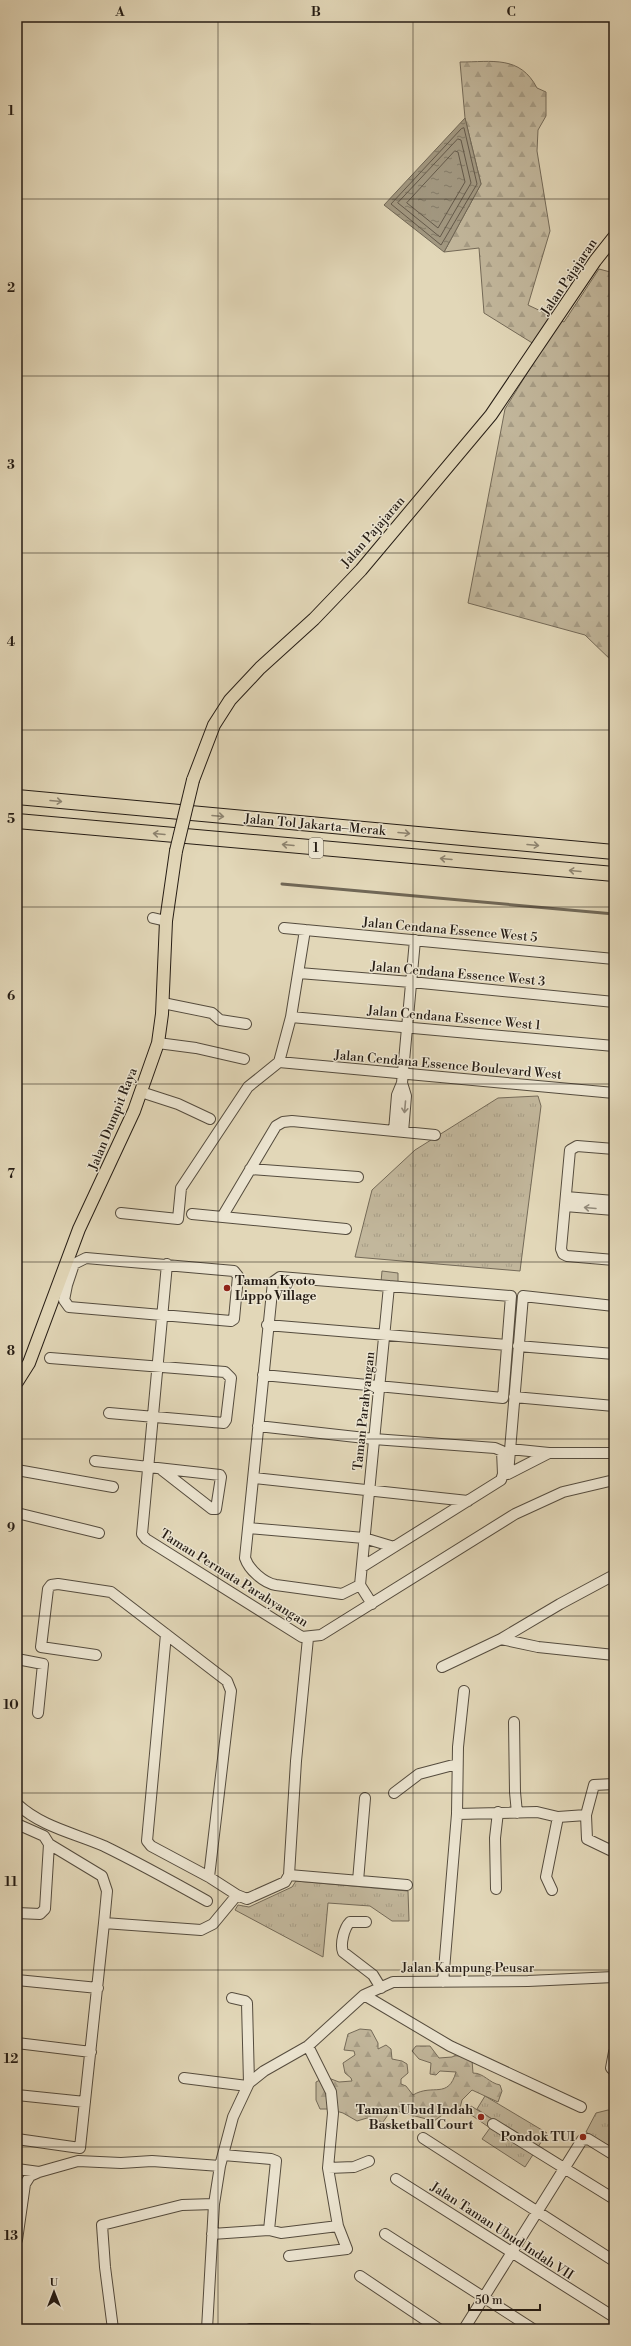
<svg xmlns="http://www.w3.org/2000/svg" width="631" height="2346" font-family="'Libre Bodoni',serif">
	<style>
		.grass { fill: url(#grass-tufts); stroke: #746a58 }
		.forest { fill: url(#forest-firs); stroke: #746a58 }
		.garden { fill: #c2b79c; stroke: #746a58 }
		.water { fill: url(#water-ripples); stroke: #706756 }
		.lines { fill: none; stroke-linecap: round; stroke-linejoin: round }
		.shore { stroke: #645a4b; stroke-width: 1 }
		.stream { stroke: #706756; stroke-width: 3 }
		.minor-casing { stroke: #554c3e; stroke-width: 12 }
		.major-casing { stroke: #261d15; stroke-width: 14 }
		.highway-casing { stroke: #261d15; stroke-width: 16 }
		.minor { stroke: #ece5d1; stroke-width: 10 }
		.major { stroke: #e2d7b8; stroke-width: 12 }
		.highway { stroke: #e2d7b8; stroke-width: 14 }
		.major-bridge-casing { stroke: #261d15; stroke-width: 14; stroke-linecap: butt }
		.major-bridge { stroke: #e2d7b8; stroke-width: 12 }
		.oneway { stroke: #8d836f }
		.oneway2 { stroke: #938b7c }
		.grid { fill: none; stroke: #261d15; stroke-width: 1; stroke-opacity: 0.55 }
		.poi-dot { fill: #8f2418; stroke: #ece5d1; stroke-width: 1.5 }
		.labels { text-anchor: middle; dominant-baseline: central; stroke-width: 3; stroke-linejoin: round; paint-order: stroke }
		.shield { fill: #ece5d1; stroke: #61594d; stroke-width: 1 }
		.shield-label { font-size: 12px; font-weight: bold; fill: #261d15 }
		.street-label { font-size: 13px; fill: #261d15; stroke: #ece5d1 }
		.poi-label { font-size: 13px; font-weight: bold; fill: #261d15; stroke: #ece5d1; text-anchor: end }
		.neatline { fill: none; stroke: #261d15; stroke-width: 1.5 }
		.grid-label { font-size: 13px; text-anchor: middle; font-weight: bold; fill: #261d15 }
	</style>
	<defs>
		<pattern id="grass-tufts" width="24" height="20" patternUnits="userSpaceOnUse"><rect width="24" height="20" fill="#c2b79c"/><path d="M3 7l-1-3M5 7V3M7 7l1-3M15 17l-1-3M17 17v-4M19 17l1-3" fill="none" stroke="#a79d86"/></pattern>
		<pattern id="forest-firs" width="22" height="20" patternUnits="userSpaceOnUse"><rect width="22" height="20" fill="#c2b79c"/><path d="M5 1l3.5 6h-7zM16 11l3.5 6h-7z" fill="#a79d86"/></pattern>
		<pattern id="water-ripples" width="26" height="14" patternUnits="userSpaceOnUse"><rect width="26" height="14" fill="#a29881"/><path d="M2 4q2-2 4 0t4 0M15 11q2-2 4 0t4 0" fill="none" stroke="#847b68"/></pattern>
	</defs>
	<rect width="100%" height="100%" fill="#e2d7b8"/>
	<filter id="stains"><feTurbulence type="fractalNoise" baseFrequency=".005" numOctaves="4"/><feColorMatrix values="0 0 0 0 .2 0 0 0 0 .09 0 0 0 0 .02 0 0 0 .5 -.17"/></filter>
	<radialGradient id="worn" r=".72"><stop offset=".6" stop-color="#630" stop-opacity="0"/><stop offset="1" stop-color="#630" stop-opacity=".3"/></radialGradient>
	<path class="grass" d="M538,1096L541,1106L520,1271L355,1257L372,1190L415,1150L498,1098Z
		M382,1271L398,1273V1283L381,1282Z
		M296,1881L408,1891L409,1921H392L370,1906L328,1903L323,1957L235,1910L238,1905L249,1907L292,1887Z
		M485,2096L547,2133L525,2167L482,2139L495,2121L477,2109Z
		M608,2110L614,2112V2149L586,2132L596,2113Z"/>
	<path class="forest" d="M460,62C492,62 520,55 537,88L546,92V116L538,130L537,151L550,231L528,305L564,322L599,269L614,273V663L585,635L468,603L505,409L542,349L484,313L479,248L444,252L481,184L465,118Z
		M360,2029L371,2030L378,2043V2049L386,2045L391,2049L392,2059L402,2061L407,2064L408,2073L401,2079V2084L406,2086L413,2095C433,2083 448,2100 456,2072L440,2071L436,2075L430,2074L431,2063L419,2059L412,2051L416,2046H430L439,2058L452,2057L458,2054L472,2060L473,2073C484,2073 489,2083 500,2085L502,2091L498,2102L472,2090L462,2100L460,2108C450,2109 442,2115 434,2121L396,2111L390,2112L383,2122L367,2118L357,2121L343,2113L329,2109H320L316,2100V2082L326,2077L339,2082L352,2081L351,2078L345,2073L343,2063L355,2055L354,2051L344,2050L348,2034Z"/>
	<path class="garden" d="M471,2106L495,2121L490,2128L467,2112Z"/>
	<path class="water" d="M465,118L481,184L444,252L384,205Z"/>
	<g class="lines">
		<path class="shore" d="M464,128L477,184L441,245L391,204L461,129Z
			M458,139L461,140L471,183L440,237L398,203Z
			M455,151L458,152L465,182L438,228L407,203Z"/>
		<path class="stream" d="M282,884L614,914"/>
		<defs>
			<path id="minor" d="M153,918L166,921
				M284,928L614,959
				M299,973L411,982L614,1002
				M163,1003L212,1013L220,1020L246,1024
				M291,1017L614,1046
				M158,1043L196,1048L244,1059
				M279,1062L614,1093
				M402,1083L406,1096L403,1132
				M141,1092L178,1104L210,1119
				M394,1131L397,1095L402,1083L415,940
				M614,1149L577,1146L570,1150L561,1249L563,1254L567,1256L614,1260
				M250,1169L358,1177
				M566,1197L614,1201
				M565,1206L614,1210
				M121,1213L178,1219L181,1188L248,1087L279,1062L291,1017L305,930
				M192,1214L346,1229
				M222,1217L276,1126L283,1122L292,1121L435,1135
				M86,1258L234,1271L238,1276L234,1319L231,1321L69,1307L64,1300L67,1285L74,1264Z
				M167,1264L142,1534L146,1539L302,1637L321,1635L515,1514L563,1492L614,1480
				M267,1325L507,1345
				M518,1346L614,1354
				M50,1358L225,1372L231,1378L226,1420L224,1423L109,1413
				M263,1375L503,1398L511,1296L280,1277L273,1282L245,1558C249,1570 264,1583 276,1585L342,1594L360,1585
				M514,1397L614,1406
				M258,1426L374,1439L495,1448L502,1451L503,1474L501,1480L362,1567
				M510,1449L549,1453H614
				M549,1453L508,1474L523,1296L614,1306
				M95,1461L220,1475L221,1477L216,1509H212L162,1470
				M17,1470L113,1487
				M254,1478L468,1501
				M17,1513L99,1533
				M249,1528L364,1538L394,1547
				M372,1604L360,1585L389,1286
				M166,1634L147,1841L151,1846L209,1877L237,1895L247,1899L285,1882L289,1875L296,1761L308,1638
				M501,1639L538,1647L614,1655
				M96,1655L41,1647L48,1589L51,1585L58,1584L111,1592L227,1681L231,1691L209,1877
				M17,1659L43,1664L38,1713
				M442,1667L501,1639L560,1604L614,1575
				M514,1722L515,1792L517,1813
				M394,1793L419,1774L457,1764
				M17,1804C42,1827 74,1833 104,1846C139,1863 173,1882 207,1901
				M457,1814L537,1812L558,1817L586,1815L594,1785L614,1784
				M586,1815L587,1839L614,1852
				M17,1824L44,1836L49,1844L45,1909L40,1914L17,1913
				M49,1844L102,1876L107,1891L104,1923
				M289,1875L407,1885
				M358,1881L365,1798
				M496,1889L495,1838L498,1812
				M552,1890L546,1877L558,1817
				M366,1922H350C344,1928 340,1944 343,1952L373,1975L381,1988
				M17,1980L98,1988
				M443,1982L457,1814L458,1747L464,1691
				M364,1995L450,2046L581,2107
				M232,1998L245,2001L247,2003L249,2083
				M17,2043L91,2052
				M308,2046L331,2092L333,2113L328,2168L338,2226
				M614,2052L611,2068L614,2071
				M184,2078L247,2086
				M17,2095L85,2102
				M493,2124L614,2199
				M423,2138L614,2261
				M17,2139L80,2148L104,1923L201,1930L213,1924L237,1895
				M223,2155L271,2159L276,2161L269,2230
				M328,2168L354,2167L369,2161
				M17,2169L39,2172
				M396,2179L614,2317
				M212,2234L269,2230L281,2233L338,2226L347,2249L289,2256
				M385,2234L533,2329
				M17,2240L25,2184L30,2176L39,2172L78,2161L121,2163L152,2161L220,2166
				M360,2276L439,2329
				M113,2329L105,2267L102,2225L182,2205L214,2204
				M207,2329L214,2204L220,2166L233,2117L249,2083L264,2071L308,2046L364,1995L393,1982L528,1981L614,1977
				M250,2329H308
				M464,2329L582,2140L588,2139L614,2155"/>
			<path id="major" d="M193,780L214,725L230,700L260,668L314,619L361,570L491,415L595,261L614,237
				M17,1382L29,1363L79,1229L134,1111L158,1043L162,1014L166,921L176,851"/>
			<path id="highway" d="M17,797L614,852
				M17,821L614,874"/>
		</defs>
		<use href="#minor" class="minor-casing"/>
		<use href="#major" class="major-casing"/>
		<use href="#highway" class="highway-casing"/>
		<use href="#minor" class="minor"/>
		<use href="#major" class="major"/>
		<use href="#highway" class="highway"/>
		<defs>
			<path id="major-bridge" d="M176,851L193,780"/>
		</defs>
		<use href="#major-bridge" class="major-bridge-casing"/>
		<use href="#major-bridge" class="major-bridge"/>
	</g>
	<defs><path id="oneway-shaft" d="M-6 0H5M1.5-3L5.5 0L1.5 3" fill="none" stroke-width="1.6" stroke-linecap="round" stroke-linejoin="round"/></defs>
	<g class="oneway">
		<use href="#oneway-shaft" transform="translate(56 801) rotate(5)"/>
		<use href="#oneway-shaft" transform="translate(218 816) rotate(5)"/>
		<use href="#oneway-shaft" transform="translate(404 833) rotate(5)"/>
		<use href="#oneway-shaft" transform="translate(159 834) rotate(-175)"/>
		<use href="#oneway-shaft" transform="translate(288 845) rotate(-175)"/>
		<use href="#oneway-shaft" transform="translate(533 845) rotate(5)"/>
		<use href="#oneway-shaft" transform="translate(446 859) rotate(-175)"/>
		<use href="#oneway-shaft" transform="translate(575 871) rotate(-175)"/>
	</g>
	<g class="oneway2">
		<use href="#oneway-shaft" transform="translate(405 1107) rotate(95)"/>
		<use href="#oneway-shaft" transform="translate(590 1208) rotate(-175)"/>
	</g>
	<path class="grid" d="M218,17V2329M413,17V2329M17,199H614M17,376H614M17,553H614M17,730H614M17,907H614M17,1084H614M17,1262H614M17,1439H614M17,1616H614M17,1793H614M17,1970H614M17,2147H614"/>
	<g class="poi-dot">
		<circle cx="227" cy="1288" r="4"/>
		<circle cx="481" cy="2117" r="4"/>
		<circle cx="583" cy="2137" r="4"/>
	</g>
	<g class="labels">
		<rect class="shield" x="309" y="838" width="14" height="20" rx="3"/>
		<g class="shield-label">
			<text x="316" y="848">1</text>
		</g>
		<g class="street-label">
			<text transform="translate(569 277) rotate(-56)">Jalan Pajajaran</text>
			<text transform="translate(373 532) rotate(-49)">Jalan Pajajaran</text>
			<text transform="translate(315 825) rotate(5)">Jalan Tol Jakarta–Merak</text>
			<text transform="translate(450 930) rotate(5)">Jalan Cendana Essence West 5</text>
			<text transform="translate(458 974) rotate(5)">Jalan Cendana Essence West 3</text>
			<text transform="translate(454 1018) rotate(5)">Jalan Cendana Essence West 1</text>
			<text transform="translate(448 1065) rotate(5)">Jalan Cendana Essence Boulevard West</text>
			<text transform="translate(113 1119) rotate(-68)">Jalan Dumpit Raya</text>
			<text transform="translate(364 1411) rotate(-84)">Taman Parahyangan</text>
			<text transform="translate(234 1578) rotate(32)">Taman Permata Parahyangan</text>
			<text x="468" y="1968">Jalan Kampung Peusar</text>
			<text transform="translate(502 2231) rotate(33)">Jalan Taman Ubud Indah VII</text>
		</g>
		<g class="poi-label">
			<text x="235" y="1281" text-anchor="start">Taman Kyoto<tspan x="235" dy="15">Lippo Village</tspan></text>
			<text x="473" y="2110">Taman Ubud Indah<tspan x="473" dy="15">Basketball Court</tspan></text>
			<text x="575" y="2137">Pondok TUI</text>
		</g>
	</g>
	<rect width="631" height="2346" fill="none" stroke="#e2d7b8" stroke-width="44"/>
	<g transform="translate(54 2292)" stroke="#ece5d1" stroke-width="3" paint-order="stroke">
	<path d="M0-3L7 15L0 10L-7 15Z" fill="#261d15"/>
	<text y="-6" font-size="11" font-weight="bold" text-anchor="middle" fill="#261d15">U</text>
	</g>
	<path d="M469 2304v6h71v-6" fill="none" stroke="#261d15" stroke-width="2"/>
	<text x="475" y="2304" font-size="12" fill="#261d15" stroke="#ece5d1" stroke-width="3" paint-order="stroke">50 m</text>
	<rect x="22" y="22" width="587" height="2302" class="neatline"/>
	<g class="grid-label">
		<text x="120" y="16">A</text>
		<text x="316" y="16">B</text>
		<text x="511" y="16">C</text>
		<text x="11" y="115">1</text>
		<text x="11" y="292">2</text>
		<text x="11" y="469">3</text>
		<text x="11" y="646">4</text>
		<text x="11" y="823">5</text>
		<text x="11" y="1000">6</text>
		<text x="11" y="1178">7</text>
		<text x="11" y="1355">8</text>
		<text x="11" y="1532">9</text>
		<text x="11" y="1709">10</text>
		<text x="11" y="1886">11</text>
		<text x="11" y="2063">12</text>
		<text x="11" y="2240">13</text>
	</g>
	<rect width="100%" height="100%" filter="url(#stains)"/>
	<rect width="100%" height="100%" fill="url(#worn)"/>
</svg>
